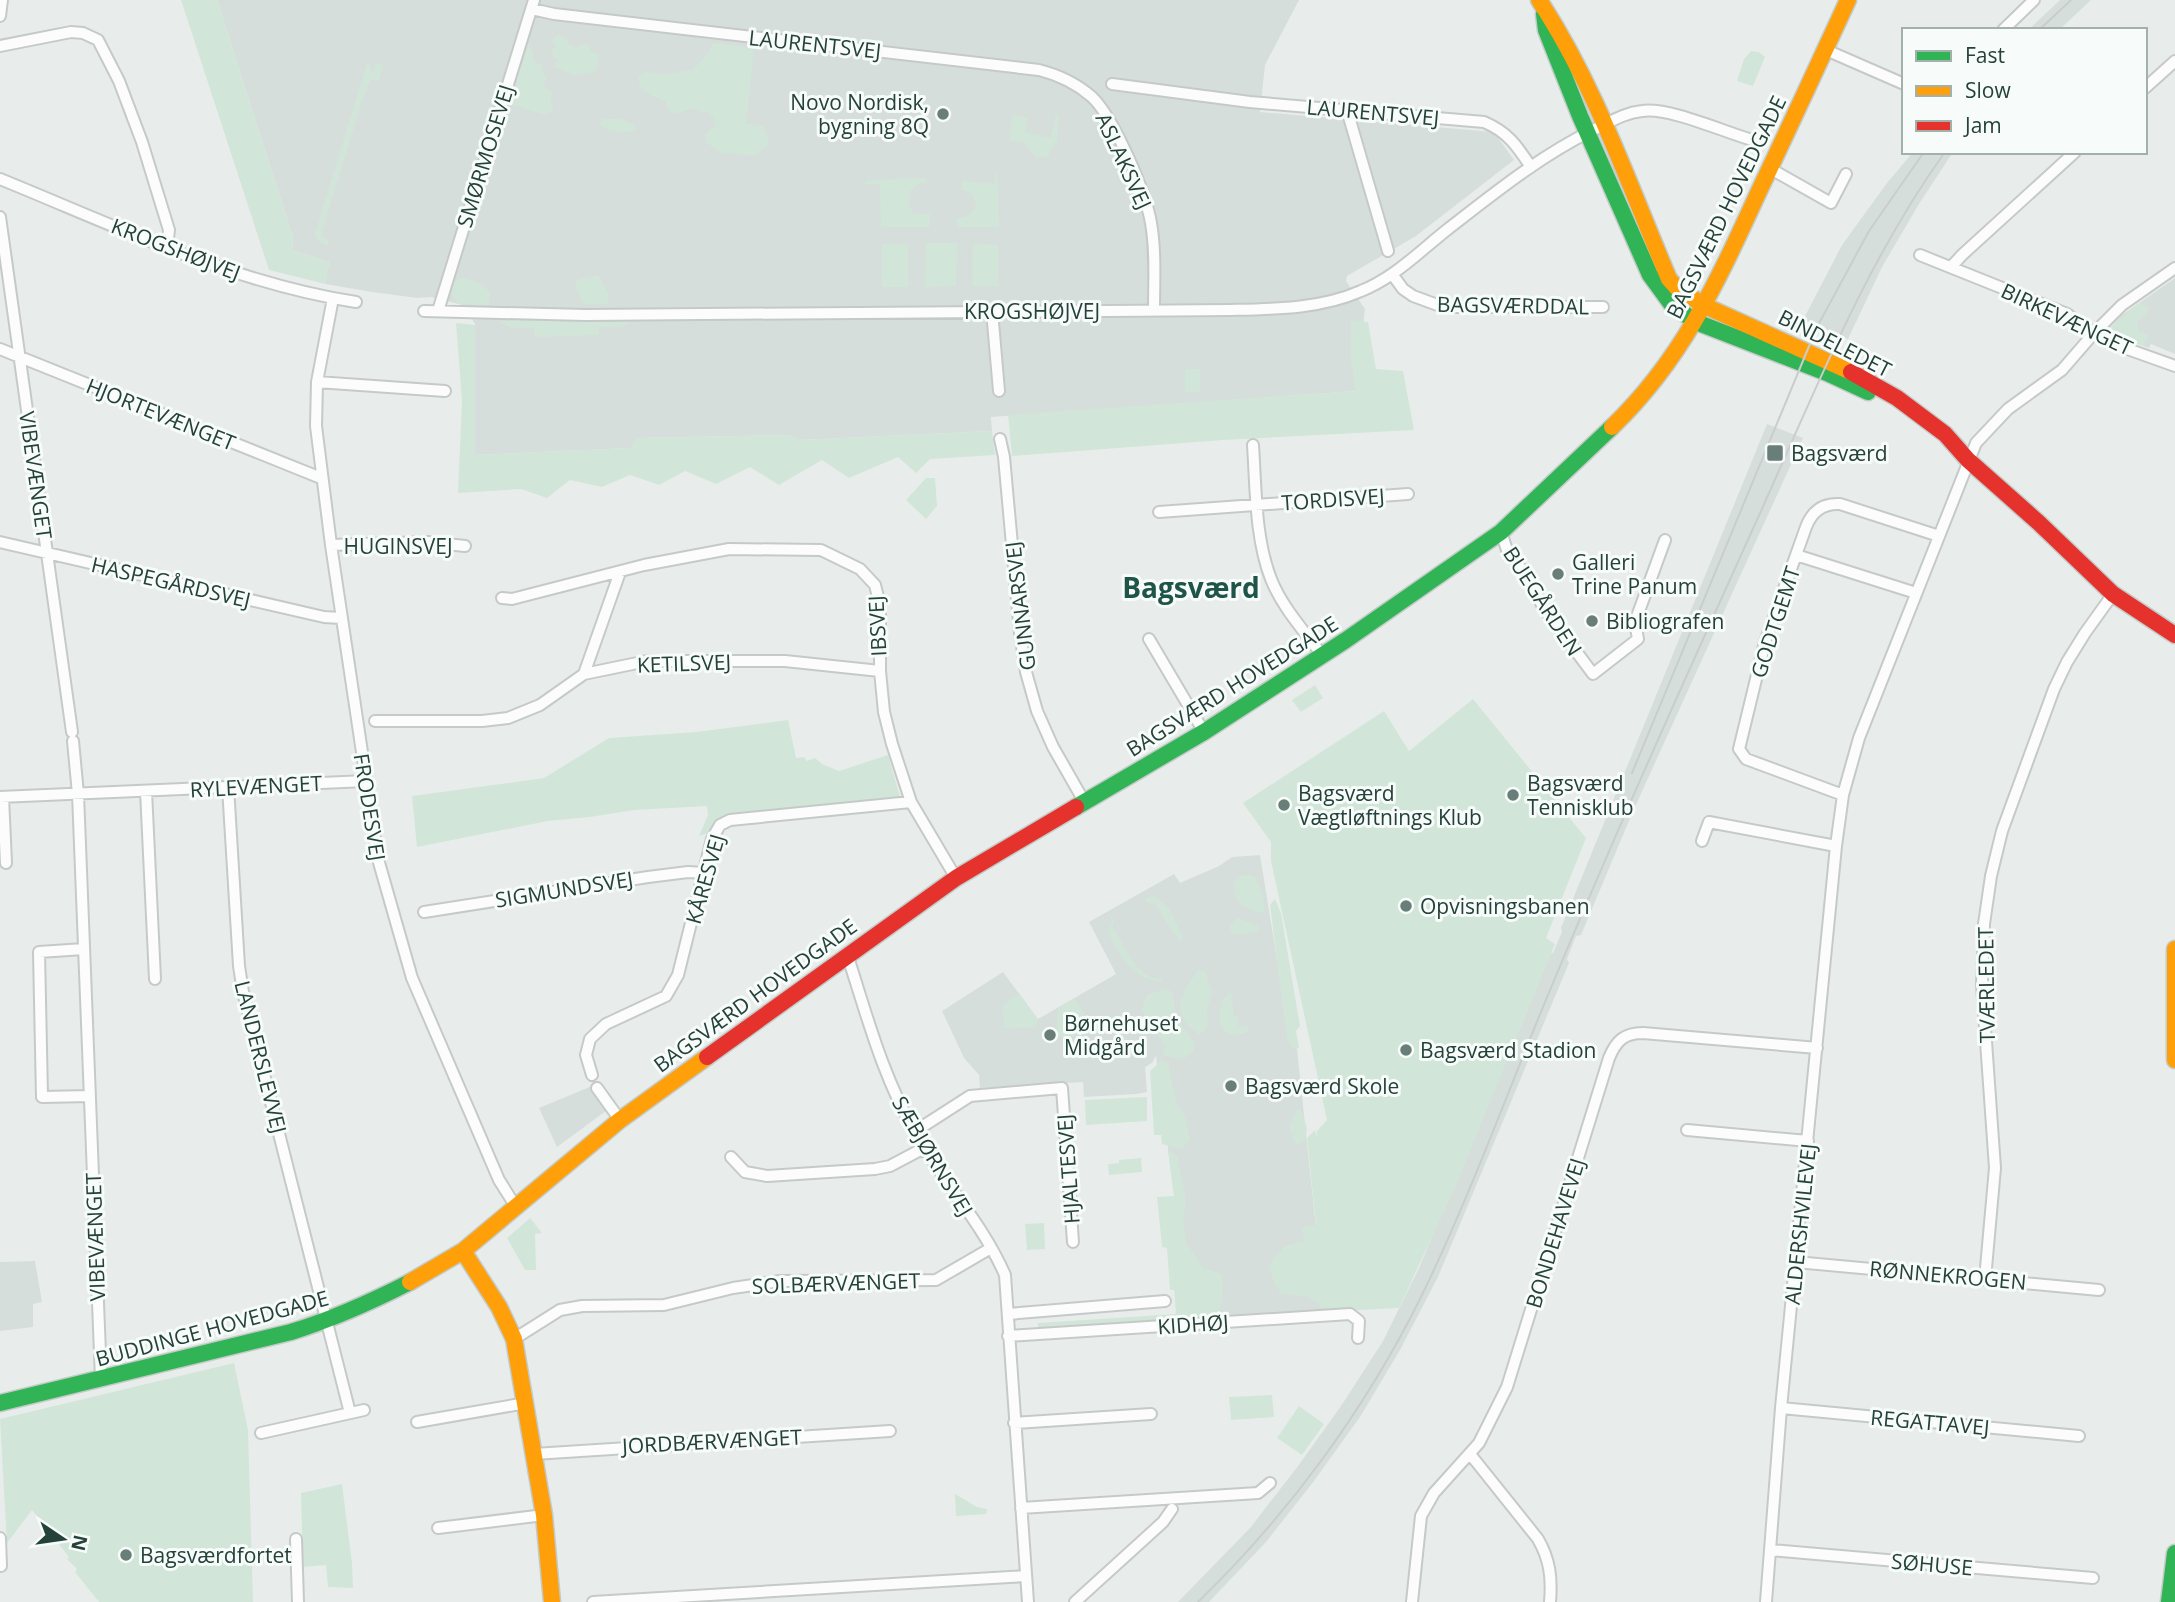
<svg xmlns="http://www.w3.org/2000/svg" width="2175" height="1602" font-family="'Open Sans',sans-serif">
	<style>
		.built { fill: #d6dedb }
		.green { fill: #d1e6d8 }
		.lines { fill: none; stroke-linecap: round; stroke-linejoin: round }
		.street-casing { stroke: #c5cac8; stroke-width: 14 }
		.fast-casing { stroke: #c3cbc8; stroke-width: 19 }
		.slow-casing { stroke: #c3cbc8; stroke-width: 19 }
		.jam-casing { stroke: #c3cbc8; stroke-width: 19 }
		.street { stroke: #fcfcfc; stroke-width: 10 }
		.fast { stroke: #30b455; stroke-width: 16 }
		.slow { stroke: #ff9f0a; stroke-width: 16 }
		.jam { stroke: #e5322d; stroke-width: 16 }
		.tram { stroke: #c9cdcc; stroke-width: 2 }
		.poi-dot { fill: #697e78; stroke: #f7fbf9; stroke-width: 2.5 }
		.labels { text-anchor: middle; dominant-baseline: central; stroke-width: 6; stroke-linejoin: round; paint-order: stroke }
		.street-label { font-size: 21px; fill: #24423a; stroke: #f7fbf9 }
		.poi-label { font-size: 21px; fill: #24423a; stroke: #f7fbf9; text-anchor: start }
		.district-label { font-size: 28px; font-weight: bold; fill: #1f5548; stroke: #f7fbf9 }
	</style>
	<rect width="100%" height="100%" fill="#e8edeb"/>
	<path class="built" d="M217,0H1299L1265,65L1260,112L1494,132L1514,160L1416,236L1347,276L1346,281L1365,309L1356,391L991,417L992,431L799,440L788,435L637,438L632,448L475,455V324L463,305L431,297L417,298L372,292L325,284L329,262L292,250L293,238Z
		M2060,0H2091L2059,30H2028Z
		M1913,152H1953L1919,204L1882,267L1848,339L1803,320L1842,245L1887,183Z
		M2175,278V354L2151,344L2149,348L2114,336L2111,327L2122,315Z
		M1767,424L1803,438L1634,809L1581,935L1576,936L1567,959L1569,963L1438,1277L1400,1350L1360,1417L1314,1481L1266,1542L1209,1602H1178L1250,1528L1298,1466L1341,1406L1383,1341L1419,1268L1551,953H1553L1562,932L1561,928Z
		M1260,855L1291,1046L1297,1049L1325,1312L1190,1319L1156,1056L1152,1063L1145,1067L1147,1092L1136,1094L1084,1097L1083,1082L980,1088L979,1075L964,1058L942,1011L1003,972L1038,1019L1116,974L1089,922L1174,874L1180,883L1219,866L1232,857Z
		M592,1086L606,1111L557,1147L539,1108Z
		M35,1261L42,1302L33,1304V1327L0,1331V1262Z"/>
	<path class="green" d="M181,0H217L293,238L292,250L329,262L325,284L269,270Z
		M559,34C573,43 567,54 587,43L591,51L599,54L595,71L575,75L554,67L558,60L551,54L555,45L552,40Z
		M529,43L535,63L542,65V71L546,77L544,87L553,93L550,98L553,111L545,115L510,104Z
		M713,43L754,48L746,124L763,126L768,138V145C749,164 745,150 723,154L706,142V134L716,125V121L708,112H702L694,108C684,110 678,116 669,111L666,101C653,97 637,91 639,76L645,72L663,75L693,70L708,54Z
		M1751,51L1759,52L1765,57L1753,86L1737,81L1744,59Z
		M367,64L371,65L370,71L373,72L376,64L383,65L379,81L371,79L361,104L322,231V237L329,239L328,245L319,242L315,234Z
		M1012,115L1028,118L1025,133L1051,138L1056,115L1059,116L1057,141L1047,157H1035L1025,143L1010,141Z
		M604,119H622L635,125L637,130C623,133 611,133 599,124Z
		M997,167L999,227H957V218C967,218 974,214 976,204C974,194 971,192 961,190L963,181L994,184Z
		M918,178H926V183L918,184L910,191L908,205L914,214H930L929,227H881L880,184H865V181Z
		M926,243H957L956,286L925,287Z
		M882,244H908V287H882Z
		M973,244L998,245V286H973Z
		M598,275L608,294V304H583L575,284L578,280Z
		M463,278L481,284L490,293L488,305L458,304L451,294L455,281Z
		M2140,302L2150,309L2137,322L2138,331L2148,335L2144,346L2114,336L2111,327Z
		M499,321H632L621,327H599V335L535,337L534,328H511Z
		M1351,321L1368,322L1376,369L1403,371L1414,430L1223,440L1012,456L1008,415L1356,391L1351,360Z
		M456,323L475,325V455L631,448L637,438L788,435L799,440L992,431L995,455L930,459L916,473L898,457L849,478L822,460L779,485L750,467L716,484L685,471L659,485L630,475L602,487L570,480L547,498L521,489L458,493L462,401Z
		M1185,369H1200V392H1185Z
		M926,478H935L937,506L926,519L906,500Z
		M1315,685L1323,698L1301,712L1292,700Z
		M1473,699L1586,838L1546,938L1555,944L1452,1194L1399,1308L1323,1312L1319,1303L1305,1296L1279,1294L1280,1288L1276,1286L1268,1266L1284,1247L1304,1241L1302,1228L1316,1225L1307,1138L1315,1130L1317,1137V1131L1327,1120L1271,861V842L1243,803L1384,711L1409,751Z
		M788,720L796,758L804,757L807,761L815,758L822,764L839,771L888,755L901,800L720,820L712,832L699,836L708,815L707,806L634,810L590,817L548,821L417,847L412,796L544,778L609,738L696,732Z
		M1242,875L1254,876C1260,883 1266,903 1264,912C1245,912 1232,901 1235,881Z
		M1154,896L1169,908L1183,939L1179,941L1176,934H1174L1155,903H1148L1145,899Z
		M1275,899L1281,913L1300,1026L1296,1031L1299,1047L1297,1049L1291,1046L1287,1038L1270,905Z
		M1238,918L1258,926L1259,931L1232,935L1230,926Z
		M1112,919L1114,921L1112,928L1119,937V939L1121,940V942L1124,943L1123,946C1132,958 1139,978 1161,979L1162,982C1131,979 1122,957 1108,932Z
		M1198,970L1205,972L1212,992L1206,1013L1208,1022L1206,1030L1199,1034C1169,1011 1180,997 1198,970Z
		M1165,989L1172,992L1177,1019L1195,1044L1193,1051L1183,1059L1163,1055L1165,1046L1142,1010L1147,995Z
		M1019,993L1038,1020L1035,1027L1004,1028L1003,1006Z
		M1231,993L1234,1016H1237L1238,1026H1247L1248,1031C1238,1037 1223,1036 1220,1022C1218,1015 1221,1005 1223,998Z
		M1074,999L1098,1033L1063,1037L1056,1033L1058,1008Z
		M1162,1060L1168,1063L1176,1102L1184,1114L1190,1139L1182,1149L1162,1144L1161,1135H1154L1150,1071Z
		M1147,1097V1121L1086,1125L1085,1100Z
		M1300,1109L1307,1128L1305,1140L1299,1145L1294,1142L1290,1127L1296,1110Z
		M1168,1151L1177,1156L1186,1201L1183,1218L1186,1243L1203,1268L1221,1274C1226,1289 1218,1302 1220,1318L1038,1330V1323L1176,1314L1174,1290H1170L1167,1248L1162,1247L1157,1197L1174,1196Z
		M1141,1158L1142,1172L1109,1175L1108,1164L1119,1163V1160Z
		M530,1218L542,1233L535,1234L536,1270H525L507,1238Z
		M1044,1223L1045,1249L1027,1250L1025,1224Z
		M234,1363L248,1430L253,1602H99L75,1572L77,1569L67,1559L69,1557L32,1510L7,1543L0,1419Z
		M1272,1395L1274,1417L1231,1420L1229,1397Z
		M1299,1406L1324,1424L1302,1455L1277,1438Z
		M342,1484L352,1563L353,1588L328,1587L326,1565L303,1567L301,1493Z
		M955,1494L977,1507L987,1509L986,1514L956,1516Z"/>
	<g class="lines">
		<defs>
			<path id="street" d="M532,9L554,14L1039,70C1059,75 1076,83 1092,97C1114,118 1146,193 1151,223C1156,252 1154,281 1154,310
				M0,16L2,0
				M2003,30L2034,0
				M0,46L71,32L83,33L98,40L119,81L142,142L169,230L167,247
				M1826,50L1904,84
				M1112,84L1250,102L1484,122C1508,132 1517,146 1531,167
				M2145,88L2175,61
				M1347,110L1388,251
				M1769,168L1831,203L1846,174
				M0,179C116,226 232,283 356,302
				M0,217L72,732
				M1920,255L2067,314L2105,341L2175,366
				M1951,267L1962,255L2075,152
				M1392,274L1403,289L1413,296L1443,307H1603
				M333,298L317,382L316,426L331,545L378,859L412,978L499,1180L516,1207
				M424,311L585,315L1230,310C1275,309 1320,309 1361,291C1394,278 1420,251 1448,229C1493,194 1540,156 1593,130C1609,123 1623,113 1642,111C1668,107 1722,131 1749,139
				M438,311L534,0
				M992,311L999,391
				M0,349L321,478
				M317,382L445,391
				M1000,439L1004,457L1020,633L1026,672L1037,711L1053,747L1085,803
				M1253,445C1256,489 1255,538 1271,579C1282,607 1304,631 1322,655
				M1159,512L1408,494
				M1501,532L1507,550L1531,582L1543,607L1593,674L1638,639L1635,622L1665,540
				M0,542L324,617L341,618
				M331,545L427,542L465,546
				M1796,555L1916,593
				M502,598L512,599L644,565L729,549L821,550L860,569L875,585L880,605V671L884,712L892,744L911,802L956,878
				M1149,639L1204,732
				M584,674L620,572
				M375,721H482L508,718L540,705L584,674L647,661H785L880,671
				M73,741L78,794L101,1379
				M228,787L239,966L243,992L350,1413
				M146,791L155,979
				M1843,795L1746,759L1739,749L1765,642L1806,527C1812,511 1823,503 1840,504L1939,536
				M0,797L366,781
				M3,797L6,863
				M1702,841L1709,822L1836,846
				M424,912L648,877L688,872L705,873
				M84,949L39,952L42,1097L90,1096
				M847,954C867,1016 883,1078 916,1134C943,1182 983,1224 1005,1275L1028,1602
				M592,1075L586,1055L590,1039L606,1024L666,996L678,975L712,839L720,825L730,820L911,802
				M597,1088L620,1120
				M1687,1130L1808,1141
				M914,1132L970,1096L1062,1088L1073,1242
				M731,1157L745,1172L767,1176L875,1169L890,1166L924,1148
				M1796,1262L2099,1290
				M1985,1279L1995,1168L1982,985L1984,924L1991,876L2002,831L2054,689L2067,662L2085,633L2113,594
				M1008,1314L1165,1301
				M1008,1336L1350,1314L1359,1321L1358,1338
				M514,1339L560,1310L582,1306L664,1305L733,1288L780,1281L936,1280L991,1248
				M1781,1408L2079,1436
				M417,1422L526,1403
				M1014,1423L1151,1414
				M261,1433L364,1410
				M534,1454L890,1431
				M1470,1454L1538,1539C1550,1560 1552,1578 1550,1602
				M1021,1508L1258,1493L1270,1483
				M438,1528L544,1515
				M0,1538L1,1566
				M296,1539L298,1602
				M1771,1550L2093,1578
				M593,1602L1026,1576
				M1075,1602L1163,1522L1172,1509
				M1412,1602L1421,1516L1434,1493L1479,1443L1507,1387L1609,1058C1616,1041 1624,1033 1643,1033L1817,1048
				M1766,1602L1781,1408L1836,846L1843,795L1859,738L1976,443L2008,409L2062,370L2094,333L2122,305L2175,268"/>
			<path id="fast" d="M1544,14L1546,30L1580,116L1650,275L1672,305L1696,322L1827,373L1868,392
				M1076,807L1204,732L1346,640L1501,532L1612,427
				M0,1403L291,1332C333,1319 371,1302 410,1282
				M2169,1602L2175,1553"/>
			<path id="slow" d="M1539,0C1595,85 1629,185 1669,279L1677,288L1705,306L1851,372
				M1612,427C1684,358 1719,278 1760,189C1790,126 1819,63 1848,0
				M2175,949V1060
				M463,1251L499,1307L514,1339L544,1515L552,1602
				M410,1282L463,1251L620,1120L707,1057"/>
			<path id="jam" d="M1851,372L1897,398L1945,434L1968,460L2039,523L2113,594L2175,635
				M707,1057L956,878L1076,807"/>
		</defs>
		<use href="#street" class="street-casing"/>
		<use href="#fast" class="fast-casing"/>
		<use href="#slow" class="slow-casing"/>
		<use href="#jam" class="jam-casing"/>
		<use href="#street" class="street"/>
		<use href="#fast" class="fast"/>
		<use href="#slow" class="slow"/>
		<use href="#jam" class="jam"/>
		<path class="tram" d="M2039,30L2071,0
			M1632,773L1817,327L1869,231L1924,152
			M1198,1602C1288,1515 1365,1410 1421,1297C1464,1209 1499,1115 1536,1024C1607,851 1684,681 1761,511C1816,389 1866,262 1945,152"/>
	</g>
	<g class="poi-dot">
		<circle cx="943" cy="114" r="7"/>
		<rect x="1766" y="444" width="18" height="18" rx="3.5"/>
		<circle cx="1558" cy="574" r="7"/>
		<circle cx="1592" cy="621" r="7"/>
		<circle cx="1513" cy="795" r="7"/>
		<circle cx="1284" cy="805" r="7"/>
		<circle cx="1406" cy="906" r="7"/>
		<circle cx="1050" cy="1035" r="7"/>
		<circle cx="1406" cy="1050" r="7"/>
		<circle cx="1231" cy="1086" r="7"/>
		<circle cx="126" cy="1555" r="7"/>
	</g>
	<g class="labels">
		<g class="street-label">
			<text transform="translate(815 44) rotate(6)">LAURENTSVEJ</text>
			<text transform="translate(1373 112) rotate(5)">LAURENTSVEJ</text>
			<text transform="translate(485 156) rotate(-73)">SMØRMOSEVEJ</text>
			<text transform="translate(1124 161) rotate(65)">ASLAKSVEJ</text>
			<text transform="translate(1726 207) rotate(-64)">BAGSVÆRD HOVEDGADE</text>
			<text transform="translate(176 249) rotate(21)">KROGSHØJVEJ</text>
			<text transform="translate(1513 305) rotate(1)">BAGSVÆRDDAL</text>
			<text x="1032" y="311">KROGSHØJVEJ</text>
			<text transform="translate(2067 319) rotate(25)">BIRKEVÆNGET</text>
			<text transform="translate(1835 343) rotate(27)">BINDELEDET</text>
			<text transform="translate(161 414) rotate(22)">HJORTEVÆNGET</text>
			<text transform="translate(36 475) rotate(82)">VIBEVÆNGET</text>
			<text transform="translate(1333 499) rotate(-4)">TORDISVEJ</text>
			<text x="398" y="546">HUGINSVEJ</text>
			<text transform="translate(171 582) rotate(13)">HASPEGÅRDSVEJ</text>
			<text transform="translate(1543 601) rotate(57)">BUEGÅRDEN</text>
			<text transform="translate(1020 606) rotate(-97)">GUNNARSVEJ</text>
			<text transform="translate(1775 622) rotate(-72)">GODTGEMT</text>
			<text transform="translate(877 626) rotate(-93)">IBSVEJ</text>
			<text transform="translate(684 663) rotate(-2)">KETILSVEJ</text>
			<text transform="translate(1232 686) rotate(-32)">BAGSVÆRD HOVEDGADE</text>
			<text transform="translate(256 786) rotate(-3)">RYLEVÆNGET</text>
			<text transform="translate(370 807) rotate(81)">FRODESVEJ</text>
			<text transform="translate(705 879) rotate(-74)">KÅRESVEJ</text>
			<text transform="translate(564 889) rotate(-9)">SIGMUNDSVEJ</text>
			<text transform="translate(1986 985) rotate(-91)">TVÆRLEDET</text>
			<text transform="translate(755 995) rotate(-36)">BAGSVÆRD HOVEDGADE</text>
			<text transform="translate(261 1057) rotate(76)">LANDERSLEVVEJ</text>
			<text transform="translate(933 1156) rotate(59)">SÆBJØRNSVEJ</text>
			<text transform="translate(1068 1169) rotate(-94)">HJALTESVEJ</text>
			<text transform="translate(1800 1224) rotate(-84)">ALDERSHVILEVEJ</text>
			<text transform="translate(1555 1233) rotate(-73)">BONDEHAVEVEJ</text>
			<text transform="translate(95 1237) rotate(-92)">VIBEVÆNGET</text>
			<text transform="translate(1948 1275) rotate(5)">RØNNEKROGEN</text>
			<text transform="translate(836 1283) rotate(-2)">SOLBÆRVÆNGET</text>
			<text transform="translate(1193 1324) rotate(-4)">KIDHØJ</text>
			<text transform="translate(212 1328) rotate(-15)">BUDDINGE HOVEDGADE</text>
			<text transform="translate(1930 1422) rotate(5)">REGATTAVEJ</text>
			<text transform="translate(712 1441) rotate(-3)">JORDBÆRVÆNGET</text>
			<text transform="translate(1932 1564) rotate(5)">SØHUSE</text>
		</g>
		<g class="poi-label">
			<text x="929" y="102" text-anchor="end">Novo Nordisk,<tspan x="929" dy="24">bygning 8Q</tspan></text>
			<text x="1791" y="453">Bagsværd</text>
			<text x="1572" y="562">Galleri<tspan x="1572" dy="24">Trine Panum</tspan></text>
			<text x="1606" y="621">Bibliografen</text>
			<text x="1527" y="783">Bagsværd<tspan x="1527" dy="24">Tennisklub</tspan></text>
			<text x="1298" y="793">Bagsværd<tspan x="1298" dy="24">Vægtløftnings Klub</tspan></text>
			<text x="1420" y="906">Opvisningsbanen</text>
			<text x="1064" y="1023">Børnehuset<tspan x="1064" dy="24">Midgård</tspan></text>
			<text x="1420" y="1050">Bagsværd Stadion</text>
			<text x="1245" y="1086">Bagsværd Skole</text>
			<text x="140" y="1555">Bagsværdfortet</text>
		</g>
		<g class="district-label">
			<text x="1191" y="587">Bagsværd</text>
		</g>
	</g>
	<rect x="1902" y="28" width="245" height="126" fill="#f7fbf9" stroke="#a3b1ad" stroke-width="2"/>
	<rect x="1916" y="51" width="35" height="10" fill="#30b455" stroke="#a3b1ad" stroke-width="2"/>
	<text x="1965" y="63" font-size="21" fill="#24423a">Fast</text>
	<rect x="1916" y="86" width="35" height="10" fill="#ff9f0a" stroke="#a3b1ad" stroke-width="2"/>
	<text x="1965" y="98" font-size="21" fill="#24423a">Slow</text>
	<rect x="1916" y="121" width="35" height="10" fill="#e5322d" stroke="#a3b1ad" stroke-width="2"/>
	<text x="1965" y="133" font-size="21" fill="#24423a">Jam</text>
	<g transform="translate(63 1539) rotate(103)" stroke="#f7fbf9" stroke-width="5" paint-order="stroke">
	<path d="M0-5L12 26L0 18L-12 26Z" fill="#24423a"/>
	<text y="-10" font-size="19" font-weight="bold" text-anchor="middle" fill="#24423a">N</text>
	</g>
</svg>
